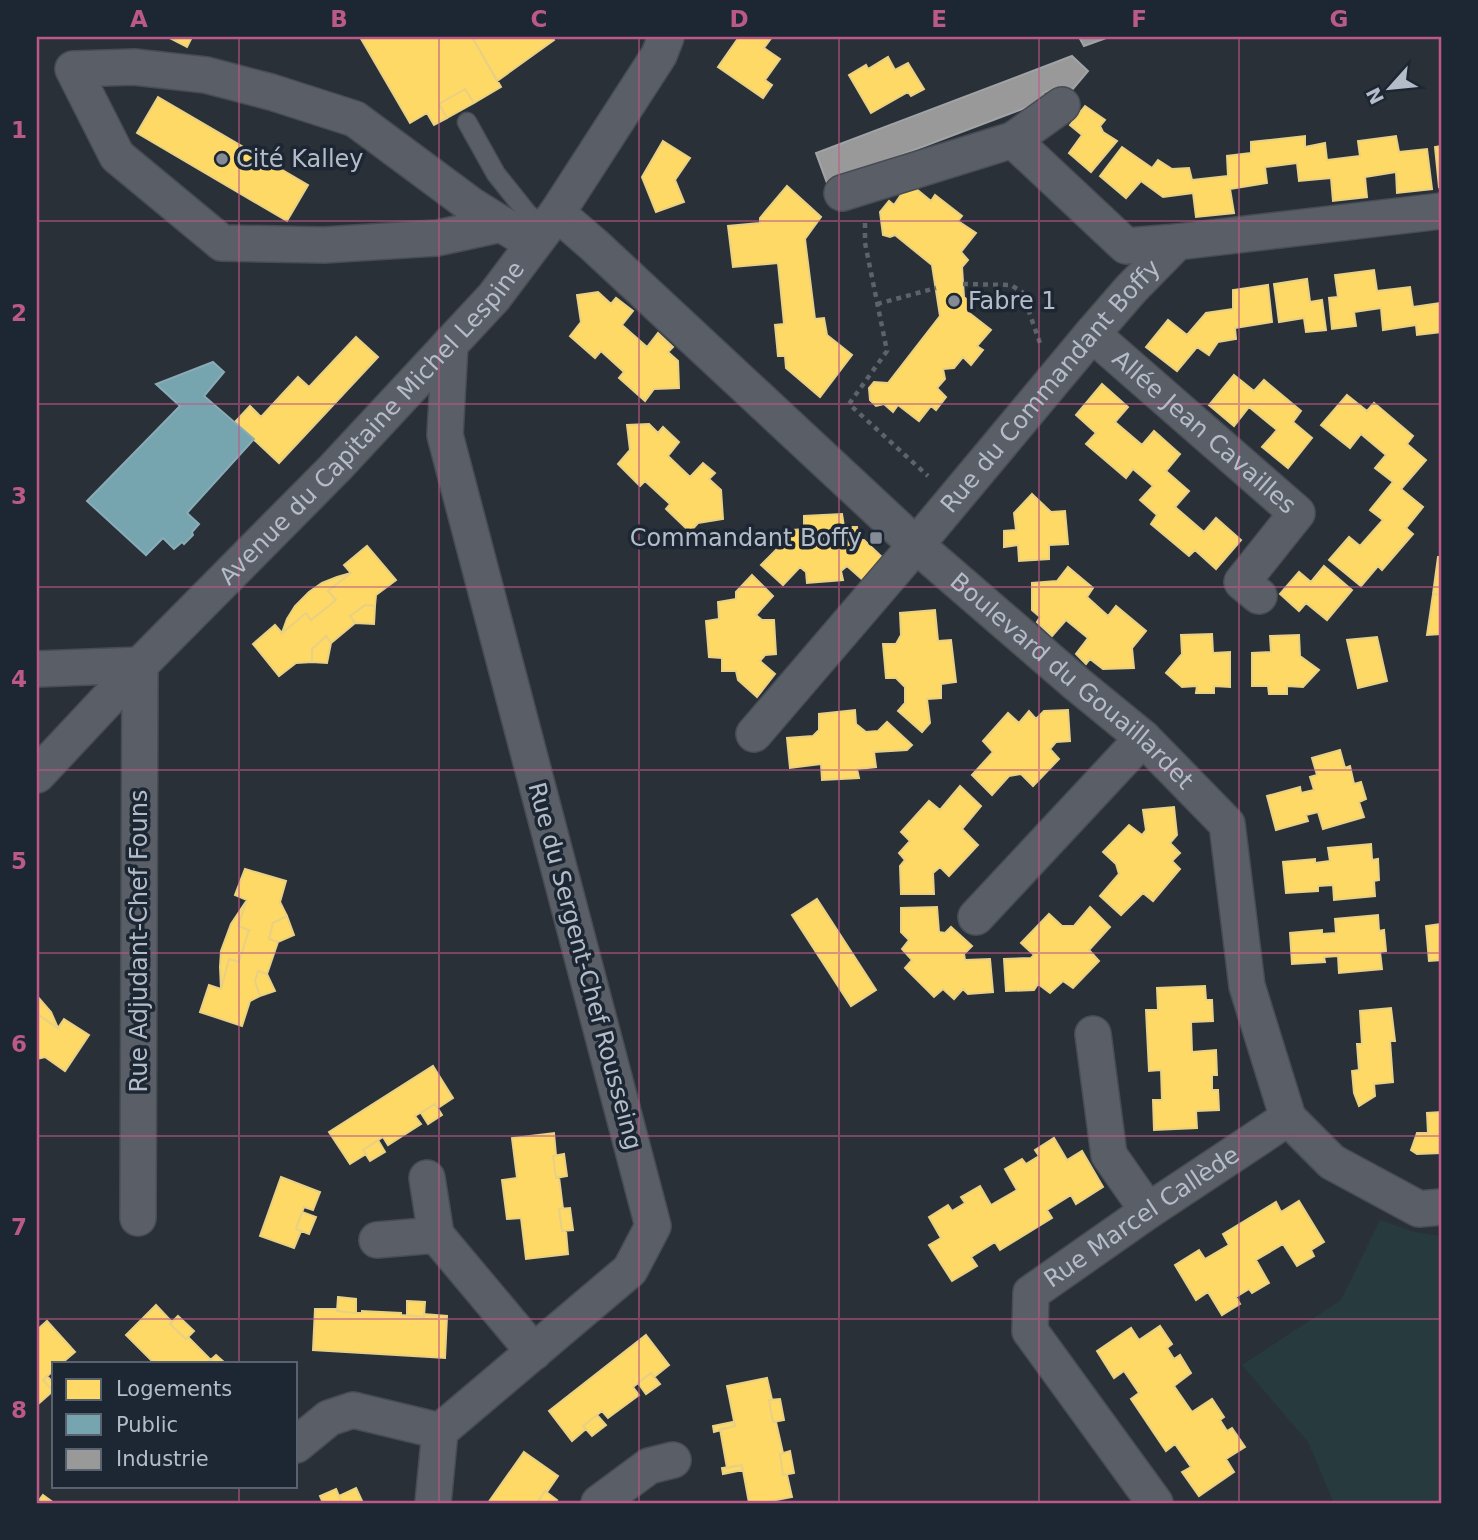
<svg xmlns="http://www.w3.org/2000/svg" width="1478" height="1540" font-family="'DejaVu Sans',sans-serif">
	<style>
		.green { fill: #273a3e }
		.homes { fill: #ffd966; stroke: #e8d084; stroke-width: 2 }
		.public { fill: #76a5af; stroke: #89acb7; stroke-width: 2 }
		.industry { fill: #999; stroke: #a1a4a7; stroke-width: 2 }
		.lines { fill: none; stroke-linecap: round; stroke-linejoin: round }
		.lane-casing { stroke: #484c53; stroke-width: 21 }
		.street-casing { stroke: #484c53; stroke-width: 38 }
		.path { stroke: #5d636a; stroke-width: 4.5; stroke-dasharray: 5 5; stroke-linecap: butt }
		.lane { stroke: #5a5e66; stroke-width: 18 }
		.street { stroke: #5a5e66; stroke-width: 35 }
		.grid { fill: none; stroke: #bc5a87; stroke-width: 2; stroke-opacity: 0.55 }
		.poi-dot { fill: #848b96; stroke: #1d2633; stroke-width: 2.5 }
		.labels { text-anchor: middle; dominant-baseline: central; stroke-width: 7; stroke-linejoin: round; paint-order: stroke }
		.poi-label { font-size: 24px; fill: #b4bcc9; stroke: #1d2633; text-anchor: start }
		.street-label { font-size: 24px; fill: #b4bcc9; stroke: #1d2633 }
		.neatline { fill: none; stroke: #bc5a87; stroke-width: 2.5 }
		.grid-label { font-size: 23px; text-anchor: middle; font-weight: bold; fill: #bc5a87 }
	</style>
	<rect width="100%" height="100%" fill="#2a3038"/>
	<path class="green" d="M1380,1220L1414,1232L1441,1236V1503H1334L1308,1442L1242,1365L1341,1300Z"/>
	<path class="homes" d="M168,37H192L187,47Z
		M360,37H472L501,87L474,103L465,89L439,104L447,118L434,125L427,113L410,123Z
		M472,37H552L554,40L497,81Z
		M739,37H772L764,48L780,59L765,80L772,85L763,98L718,67Z
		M888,57L895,70L908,63L924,89L911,96L908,92L871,113L849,75L866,65L868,69Z
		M465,89L474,103L447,118L439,104Z
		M158,97L308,185L287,221L137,133Z
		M1085,106L1105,120L1100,126L1103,132L1117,141L1091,172L1069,153L1082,135L1070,125Z
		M1305,136V147L1325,143L1327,160L1360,156L1358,141L1396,136L1399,152L1427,149L1432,189L1397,193L1396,172L1365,177L1367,197L1333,201L1331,178L1299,181L1297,163L1265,167L1267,183L1230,189L1234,213L1196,217L1193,193L1163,197L1141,181L1126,198L1100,176L1122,147L1152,168L1158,160L1172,169L1189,168L1192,180L1228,176L1227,156L1251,153V142Z
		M663,141L690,158L675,180L684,202L656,212L642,177Z
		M1441,146V186L1439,187L1435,147Z
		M909,183L931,201L935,195L962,216L958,221L976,233L961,252L968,260L962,267L964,297L974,306L968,312L991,330L977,346L983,350L971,365L963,357L954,368L943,369L945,379L937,388L946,397L936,410L931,406L919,421L898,405L893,412L884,404L876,406L870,400L869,388L874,382L888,383L940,316L932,265L895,235L890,237L883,235L880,212L889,201L894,205Z
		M787,186L821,217L805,239L815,319L824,318L827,335L852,355L820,397L786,368L785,356H778L775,325L784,324L778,263L733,267L728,226L760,223V218Z
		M1374,270L1377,291L1410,287L1413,307L1441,303V332L1417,335L1416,325L1383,330L1381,308L1354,312L1356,326L1332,329L1329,298L1338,297L1335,275Z
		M1307,279L1310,302L1322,300L1326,330L1306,332L1304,318L1279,322L1274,284Z
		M1268,285L1272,322L1235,328L1236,339L1218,342L1209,355L1197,347L1177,371L1146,347L1168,320L1187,335L1206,313L1233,309V290Z
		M598,292L611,304L616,298L633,311L622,325L647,347L658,333L673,347L668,352L678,361L679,388L654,389L645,401L619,378L624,372L601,351L595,358L570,336L581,322L577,295Z
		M356,337L378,357L279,463L235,422L250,406L261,417L298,377L309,387Z
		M1234,375L1254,391L1264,380L1301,411L1293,422L1312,438L1288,468L1262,447L1277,430L1249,407L1234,426L1209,405Z
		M1102,384L1128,407L1115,422L1142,445L1154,431L1180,454L1166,471L1189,491L1175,507L1204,532L1216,518L1241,540L1216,569L1195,550L1189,556L1151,524L1157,515L1140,500L1153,486L1133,469L1126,478L1086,444L1096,433L1076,415Z
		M1347,395L1367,411L1374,403L1413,436L1407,444L1426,460L1401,489L1423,507L1406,528L1413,534L1382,570L1378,566L1361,586L1329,560L1349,537L1360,546L1383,520L1370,510L1393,482L1375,468L1386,455L1361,434L1350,448L1321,425Z
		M649,424L658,433L663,427L679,442L668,456L690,477L703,463L715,473L709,479L721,490L723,519L698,523L690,532L666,509L670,504L645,481L640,486L618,464L630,450L627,425Z
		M1032,494L1051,512L1065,511L1068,544L1049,545V559L1019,561L1018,545L1004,547V531L1016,530L1014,513Z
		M842,514L844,527H857L858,540H864L883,558L864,581L847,566L841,571L843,580L807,583L806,572L800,567L783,585L761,565L783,543L782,531L804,529V516Z
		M367,546L396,580L376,595L375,606L365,605L350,616L355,623L331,643L326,636L312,649V662L296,663L279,676L253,644L275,625L282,633L306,613L311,620L336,600L328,591L351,573L344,565Z
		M1438,557H1441V595L1433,594Z
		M1324,566L1352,590L1327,620L1306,603L1299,611L1280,594L1299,572L1311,582Z
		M1068,567L1093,588L1087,597L1108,616L1116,606L1146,631L1132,648L1134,668L1103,669L1090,659L1086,664L1076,654L1088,638L1066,620L1052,636L1037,622L1040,617L1032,610V583L1057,581Z
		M351,573L328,591L336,600L311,620L306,613L282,633L287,619L295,606L309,592L322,583L337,577Z
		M752,575L773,596L756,615L762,620H774L776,654L765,655L760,661L775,674L757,697L738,680L736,671H722V658L709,657L706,621L719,619L718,602L736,599V592Z
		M1433,594L1441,595V634L1427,635Z
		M365,605L375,606L374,624L355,623L350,616Z
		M935,610L938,641L951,640L956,682L941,684V698L927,699L930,723L922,732L898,711L905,703V687L896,678H886L883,644H896L901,635L900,613Z
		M1212,634L1213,653L1230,652V687L1214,686V693H1196L1197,686L1182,687L1166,673L1182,654L1181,635Z
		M1299,635L1300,656L1319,670L1303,687L1287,686V694H1269L1268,686H1252V653L1271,652L1270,636Z
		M326,636L331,643L327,663L312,662V649Z
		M1377,637L1387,681L1358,688L1347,640Z
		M855,710L856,724L866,732L878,731L887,722L912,745L907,750L874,752L876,767L857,769L859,778L822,780L821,764L790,768L787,738L813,736L819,730V714Z
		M1068,710L1070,741L1056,742L1050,749L1059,759L1033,786L1021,774L1009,776L992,795L972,775L993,752L983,741L1008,713L1019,723L1029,711L1036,719L1044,711Z
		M1340,750L1345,768L1350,766L1354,784L1361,782L1366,799L1359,802L1364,817L1323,829L1318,812L1306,815L1308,821L1276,830L1267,796L1300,787L1301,793L1314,790L1310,777L1317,775L1312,758Z
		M960,786L981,806L962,829L978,845L949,876L940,867L933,873L934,894H901L900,866L905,860L899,853L910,841L901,832L929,801L940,810Z
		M1174,807L1177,835L1170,843L1180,853L1172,861L1180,869L1153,901L1143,893L1121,915L1100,896L1119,874L1116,864L1103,852L1129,825L1142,835L1146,830L1143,810Z
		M1371,844L1372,860L1378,859L1379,880L1374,881L1375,896L1334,900L1333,885L1318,886V891L1286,893L1283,862L1315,859V863L1330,861L1328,848Z
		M245,869L286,881L280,902L287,916L273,923L269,939L278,942L267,974L258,971L255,981L260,996L250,1001L242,1026L200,1012L209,985L221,989L229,959L239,962L249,930L238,926L247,900L235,895Z
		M817,899L876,990L851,1006L792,915Z
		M247,900L238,926L249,930L239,962L229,959L221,989L220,967L221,951L231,924Z
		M937,907L939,932L945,933L951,927L972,946L964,954L965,960L990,959L993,992L968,994L963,989L954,999L943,989L934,997L905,968L912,960L902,949L909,940L901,932V908Z
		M1090,907L1110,927L1089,950L1099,961L1073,988L1063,981L1050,993L1038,984L1034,990L1006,991L1004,959L1031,958L1034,955L1021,943L1049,914L1062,926H1074Z
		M1378,915L1379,931L1384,930L1386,951L1380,952L1382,969L1339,973L1338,956L1324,957L1325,962L1292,964L1290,933L1322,930V934L1336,933L1335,919Z
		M287,916L294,935L278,942L269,939L273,923Z
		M1441,924V960L1429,961L1426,926Z
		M258,971L267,974L275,991L260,996L255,981Z
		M1205,986L1206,1000H1212L1213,1021L1191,1022L1192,1052L1216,1050L1217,1075H1212V1090H1218L1219,1110L1196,1111L1197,1128L1154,1130L1153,1100H1162L1161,1070L1149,1071L1146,1010H1158L1157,988Z
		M37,996L51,1012L58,1028L37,1014Z
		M1391,1008L1395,1041H1390L1393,1082L1374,1084L1375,1096L1359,1106L1354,1093L1352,1071L1359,1070L1357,1044H1362L1360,1011Z
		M37,1014L58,1028L64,1019L89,1035L65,1071L45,1057L37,1059Z
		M433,1066L453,1098L438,1108L435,1104L415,1116L421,1124L388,1145L383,1137L363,1150L366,1154L350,1164L329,1132Z
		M435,1104L442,1115L428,1124L421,1113Z
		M1441,1112V1153L1417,1154L1411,1150L1417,1133H1428L1427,1113Z
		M554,1133L556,1155L553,1156L556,1178L559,1177L563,1209H559L562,1231H566L568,1254L526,1259L521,1218L507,1219L502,1180L517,1178L512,1138Z
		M1054,1138L1067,1160L1082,1151L1103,1187L1076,1204L1071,1195L1047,1210L1052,1218L1000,1250L995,1242L971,1257L977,1266L952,1281L929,1245L941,1238L929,1217L948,1205L952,1211L965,1203L961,1197L980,1186L991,1205L1017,1190L1005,1169L1022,1159L1026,1164L1039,1156L1035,1150Z
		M378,1140L385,1152L370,1161L363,1150Z
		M564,1154L567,1176L556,1178L553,1156Z
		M281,1177L320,1192L313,1210L304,1207L296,1229L301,1231L294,1248L260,1236Z
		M1299,1201L1324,1242L1311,1250L1314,1256L1297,1266L1283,1244L1256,1260L1269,1283L1252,1293L1249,1289L1236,1297L1240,1304L1222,1315L1208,1292L1196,1300L1175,1265L1199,1250L1205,1259L1229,1245L1223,1234L1276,1202L1281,1212Z
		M570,1208L573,1230L562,1231L559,1209Z
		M302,1212L316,1217L309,1234L296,1229Z
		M338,1297L356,1299V1313L337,1311Z
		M407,1301L425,1302L424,1317L407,1315Z
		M156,1305L172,1322L170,1324L186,1339L188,1337L211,1360L208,1362L209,1363H154L126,1335Z
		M315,1309H338L337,1311L356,1313H362V1311L401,1313V1315L424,1317V1314L447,1316L445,1358L313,1350Z
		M178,1316L194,1331L186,1339L170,1324Z
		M47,1321L75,1352L62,1363H54V1370L43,1380L53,1391L37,1405V1330Z
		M1160,1326L1172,1344L1167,1348L1174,1359L1180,1355L1191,1373L1174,1386L1192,1412L1212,1399L1224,1417L1220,1420L1227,1431L1232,1428L1245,1447L1226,1459L1234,1472L1199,1496L1182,1472L1191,1467L1175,1444L1166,1451L1131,1399L1139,1393L1124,1371L1114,1378L1097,1351L1131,1328L1139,1340Z
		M646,1335L669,1365L654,1377L651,1373L633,1387L639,1395L608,1418L602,1411L583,1426L586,1429L572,1441L549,1411Z
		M216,1355L225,1363H209L208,1362Z
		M651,1373L660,1384L646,1394L638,1383Z
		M47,1376L54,1384V1392L43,1380Z
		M767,1378L772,1400H769L773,1422H776L783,1453L780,1454L783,1475H787L792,1497L760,1503H749L742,1465L727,1468L720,1429L735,1426L727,1386Z
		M780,1399L784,1420L773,1422L769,1400Z
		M597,1415L606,1425L592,1436L583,1426Z
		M733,1422L735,1426L714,1432L713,1426Z
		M790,1451L794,1473L783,1475L780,1454Z
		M524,1452L558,1476L547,1492L545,1491L537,1503H488Z
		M742,1465L743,1470L723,1474L722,1468Z
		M356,1488L363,1503H336L341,1501L339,1496Z
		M336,1489L341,1501L336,1503H323L320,1496Z
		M545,1491L557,1500L554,1503H537Z
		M43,1495L54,1503H37Z"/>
	<path class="public" d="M213,362L224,372L204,396L254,439L187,513L199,524L192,532L193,535L184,544L182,542L174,549L163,538L146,555L87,501L180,406L156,384Z"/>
	<path class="industry" d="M1079,37H1109L1084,46Z
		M1072,56L1088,71L1067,96L1056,88L1043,93L1046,100L827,183L816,153Z"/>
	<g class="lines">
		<defs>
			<path id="lane" d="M467,122L496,174L528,214L546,227"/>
			<g id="street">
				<path d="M1062,105L1013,140L1126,246L1177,242"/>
				<path d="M842,193L1013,140"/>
				<path id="s1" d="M557,213L594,245L916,545L1077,684L1143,738L1227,824L1247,986L1288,1118L1332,1162L1419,1209L1441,1207"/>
				<path d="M502,224L437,238L324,245L222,243L117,156L73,69L134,67L206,75L271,92L355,119L471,205L519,235L532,245"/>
				<path id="s2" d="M1092,334L1297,513L1242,582L1259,596"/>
				<path d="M37,669L140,665L138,1218"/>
				<path id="s3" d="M754,734L916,545L1092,334L1131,289L1177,242L1441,211"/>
				<path id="s4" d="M37,775L140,665L335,468L494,297L557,213L659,55L666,37"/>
				<path d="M976,917L1143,738"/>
				<path d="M1093,1034L1109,1155L1148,1211"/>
				<path d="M427,1178L436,1235"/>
				<path d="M377,1240L436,1235L534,1352"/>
				<path d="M296,1445L329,1418L353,1410L440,1431"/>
				<path d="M433,1503L440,1431L630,1270L653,1226L445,435L450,344"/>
				<path d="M599,1503L649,1466L673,1460"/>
				<path id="s5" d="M1155,1503L1030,1331L1031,1293L1148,1211L1288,1118"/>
			</g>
		</defs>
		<use href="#lane" class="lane-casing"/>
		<use href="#street" class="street-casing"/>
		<path class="path" d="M865,223V243L887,351L849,404L928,476
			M963,284L1011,285L1022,292L1040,343
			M877,304L936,288"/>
		<use href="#lane" class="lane"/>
		<use href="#street" class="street"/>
	</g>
	<path class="grid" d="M239,37V1363M439,37V1503M639,37V1503M839,37V1503M1039,37V1503M1239,37V1503M37,221H1441M37,404H1441M37,587H1441M37,770H1441M37,953H1441M37,1136H1441M37,1319H1441M239,1486V1503"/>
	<g class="poi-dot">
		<circle cx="222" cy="159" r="7"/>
		<circle cx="954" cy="301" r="7"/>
		<rect x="869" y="531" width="14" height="14" rx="3.5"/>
	</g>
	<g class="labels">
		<g class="poi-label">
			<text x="236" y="159">Cité Kalley</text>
			<text x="968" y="301">Fabre 1</text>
			<text x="862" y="538" text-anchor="end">Commandant Boffy</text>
		</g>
		<g class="street-label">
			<text stroke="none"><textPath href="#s3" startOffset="457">Rue du Commandant Boffy</textPath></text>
			<text stroke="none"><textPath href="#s4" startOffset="486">Avenue du Capitaine Michel Lespine</textPath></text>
			<text stroke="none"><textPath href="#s2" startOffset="149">Allée Jean Cavailles</textPath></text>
			<text stroke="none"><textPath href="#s1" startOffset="696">Boulevard du Gouaillardet</textPath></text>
			<text transform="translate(139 941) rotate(-90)">Rue Adjudant-Chef Founs</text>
			<text transform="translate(585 966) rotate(75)">Rue du Sergent-Chef Rousseing</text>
			<text stroke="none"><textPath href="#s5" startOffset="385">Rue Marcel Callède</textPath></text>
		</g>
	</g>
	<rect width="1478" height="1540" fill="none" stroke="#1d2633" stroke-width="77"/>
	<rect x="52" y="1362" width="245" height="126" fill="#1d2633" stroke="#59626f" stroke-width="2"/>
	<rect x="66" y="1379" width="35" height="21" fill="#ffd966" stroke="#59626f" stroke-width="2"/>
	<text x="116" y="1396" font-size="21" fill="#b4bcc9">Logements</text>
	<rect x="66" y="1414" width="35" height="21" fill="#76a5af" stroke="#59626f" stroke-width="2"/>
	<text x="116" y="1432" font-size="21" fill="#b4bcc9">Public</text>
	<rect x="66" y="1449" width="35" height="21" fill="#999999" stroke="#59626f" stroke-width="2"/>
	<text x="116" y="1466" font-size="21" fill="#b4bcc9">Industrie</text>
	<g transform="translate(1390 88) rotate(243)" stroke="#1d2633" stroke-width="5" paint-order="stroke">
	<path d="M0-5L12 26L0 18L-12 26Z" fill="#b4bcc9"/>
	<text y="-10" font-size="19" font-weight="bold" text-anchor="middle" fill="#b4bcc9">N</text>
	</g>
	<rect x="38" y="38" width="1402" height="1464" class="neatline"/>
	<g class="grid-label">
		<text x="139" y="27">A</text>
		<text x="339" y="27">B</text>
		<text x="539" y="27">C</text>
		<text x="739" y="27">D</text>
		<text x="939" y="27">E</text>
		<text x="1139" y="27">F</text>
		<text x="1339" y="27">G</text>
		<text x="19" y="138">1</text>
		<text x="19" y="321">2</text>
		<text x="19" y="504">3</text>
		<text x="19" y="687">4</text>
		<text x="19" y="869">5</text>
		<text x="19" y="1052">6</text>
		<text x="19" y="1235">7</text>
		<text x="19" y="1418">8</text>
	</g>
</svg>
